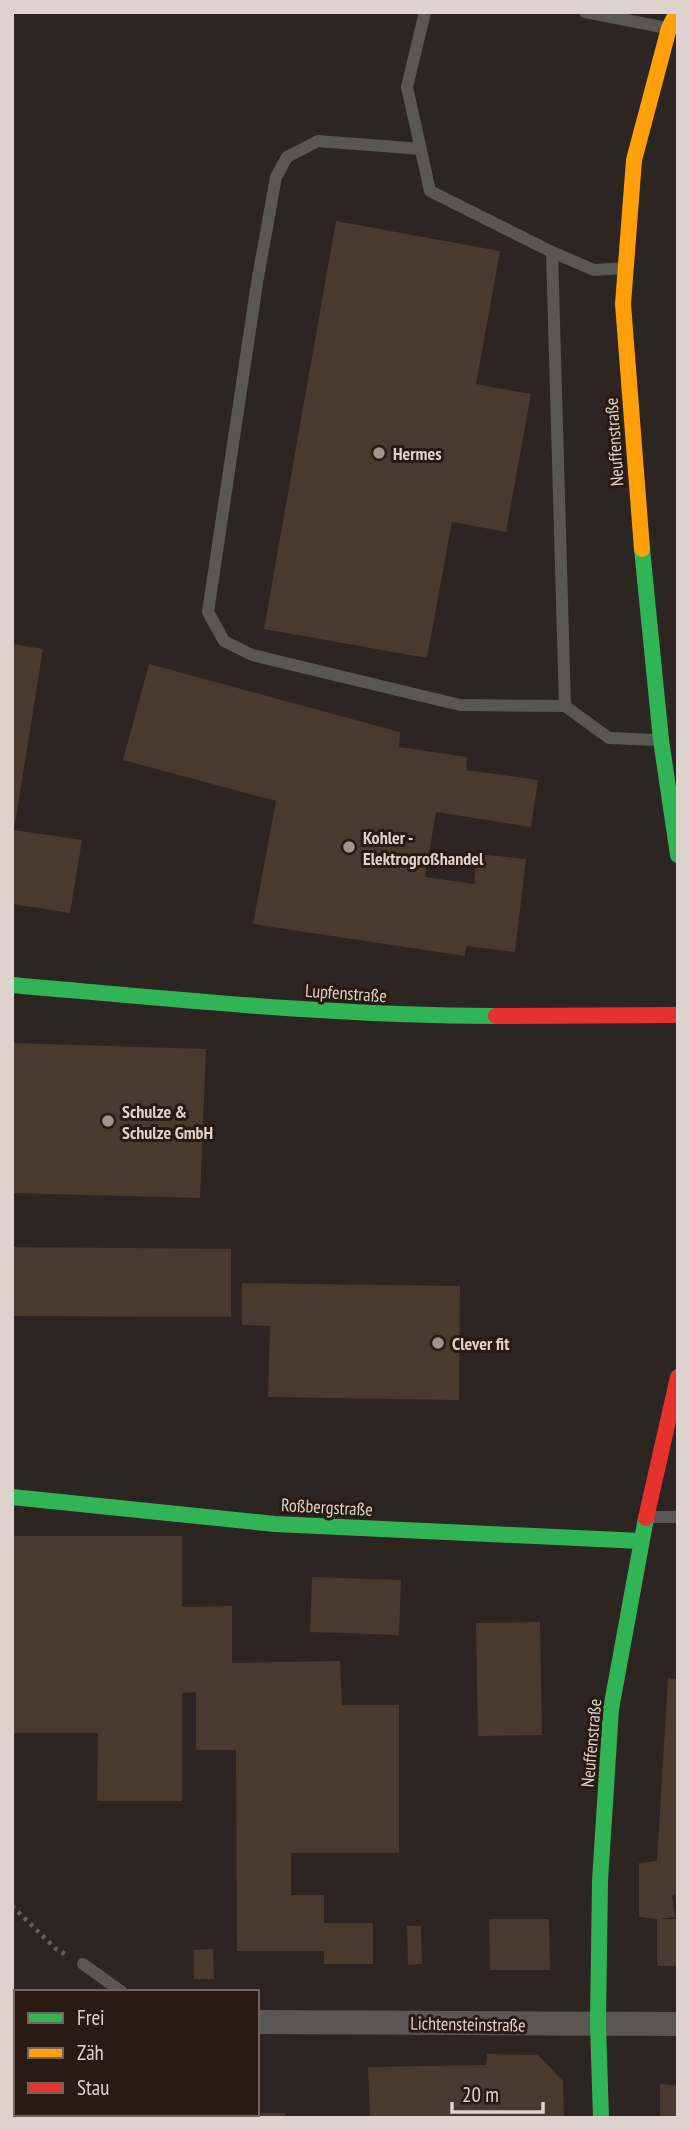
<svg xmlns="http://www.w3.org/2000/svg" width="690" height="2130" font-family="'PT Sans Narrow',sans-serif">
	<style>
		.building { fill: #483a2f }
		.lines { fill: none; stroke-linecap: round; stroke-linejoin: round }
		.path { stroke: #635e5c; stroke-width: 4.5; stroke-dasharray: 3.5 5; stroke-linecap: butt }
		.lane { stroke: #5a5654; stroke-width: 12 }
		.street { stroke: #5a5654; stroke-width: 24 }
		.fast { stroke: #30b455; stroke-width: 16 }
		.slow { stroke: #ff9f0a; stroke-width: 16 }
		.jam { stroke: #e5322d; stroke-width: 16 }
		.poi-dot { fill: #9f9591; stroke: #291a12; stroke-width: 2.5 }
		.labels { text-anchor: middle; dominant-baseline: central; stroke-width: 6; stroke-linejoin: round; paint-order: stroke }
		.street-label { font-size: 18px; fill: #ddd2cd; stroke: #291a12 }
		.poi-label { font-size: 18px; font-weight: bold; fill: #ddd2cd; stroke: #291a12; text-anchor: start }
	</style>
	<rect width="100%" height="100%" fill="#2d2521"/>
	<path class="building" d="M336,221L500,251L476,384L531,394L506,532L452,522L427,658L264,629Z
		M12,644L43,649L14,830L82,840L70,913L12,904Z
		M149,664L400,732L399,747L467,757L466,770L538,780L531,827L436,812L425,877L474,884L477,854L526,859L515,952L466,946L465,956L253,924L276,801L123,760Z
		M12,1043L206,1049L200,1198L12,1193Z
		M12,1247L231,1249V1317L12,1316Z
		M242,1283L460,1286L459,1400L268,1397L270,1326L242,1325Z
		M12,1536H182V1607L232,1606V1663L340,1661L342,1705H399V1853H291V1895H324V1923H373V1964H324V1951H237L236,1750H196V1692L182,1693V1801H97L98,1733H12Z
		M312,1577L401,1580L399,1635L310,1632Z
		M540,1622L542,1735L478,1736L476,1623Z
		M668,1678L678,1679V1894L672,1895L675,1917L658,1919H678V1966H657V1919L639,1917V1863L657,1861Z
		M489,1919H549L550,1970H490Z
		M407,1926H421L422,1964L408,1965Z
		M213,1949L214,1979H194V1950Z
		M487,2054L538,2055L563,2081L564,2118H370L368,2067L486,2065Z
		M660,2084L678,2086V2118H660Z
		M257,2113H285V2118H257Z"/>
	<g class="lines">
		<path class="path" d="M12,1906L56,1949L67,1955"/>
		<path class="lane" d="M425,12L407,87L430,191L552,252
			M585,12L667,28
			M421,149L318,141L287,157L276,177L257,283L208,612L224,641L252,655L460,705L565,706
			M625,268L594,270L552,252L565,706L609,738L657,740
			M650,1517H678
			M83,1964L122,1992"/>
		<path class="street" d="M257,2022L678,2024"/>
		<path class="fast" d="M642,549L661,740L678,855
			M12,985C173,999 334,1016 496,1016
			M12,1497L275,1524L641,1541
			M601,2118L598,2025L600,1881L611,1709L646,1518"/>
		<path class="slow" d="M642,549L623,304L634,160L669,28L677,12"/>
		<path class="jam" d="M496,1016L678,1015
			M646,1518L678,1377"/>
	</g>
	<g class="poi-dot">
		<circle cx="379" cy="453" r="7"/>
		<circle cx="349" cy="847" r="7"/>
		<circle cx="108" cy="1121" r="7"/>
		<circle cx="438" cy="1343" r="7"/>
	</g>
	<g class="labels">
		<g class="street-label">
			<text transform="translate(614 442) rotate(-94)">Neuffenstraße</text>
			<text transform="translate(346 993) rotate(4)">Lupfenstraße</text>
			<text transform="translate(327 1507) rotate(3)">Roßbergstraße</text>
			<text transform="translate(591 1743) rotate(-85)">Neuffenstraße</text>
			<text transform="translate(468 2024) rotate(1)">Lichtensteinstraße</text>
		</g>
		<g class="poi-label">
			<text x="393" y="453">Hermes</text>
			<text x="363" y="837">Kohler -<tspan x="363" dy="21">Elektrogroßhandel</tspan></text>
			<text x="122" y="1111">Schulze &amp;<tspan x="122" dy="21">Schulze GmbH</tspan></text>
			<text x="452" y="1343">Clever fit</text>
		</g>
	</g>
	<rect width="690" height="2130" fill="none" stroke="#ddd2cd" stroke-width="28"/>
	<rect x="14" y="1990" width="245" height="126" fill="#291a12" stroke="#71645d" stroke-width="2"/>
	<rect x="28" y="2013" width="35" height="10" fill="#30b455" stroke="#71645d" stroke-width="2"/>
	<text x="77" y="2025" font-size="21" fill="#ddd2cd">Frei</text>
	<rect x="28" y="2048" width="35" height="10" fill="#ff9f0a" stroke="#71645d" stroke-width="2"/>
	<text x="77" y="2060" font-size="21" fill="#ddd2cd">Zäh</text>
	<rect x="28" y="2083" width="35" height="10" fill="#e5322d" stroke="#71645d" stroke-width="2"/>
	<text x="77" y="2095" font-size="21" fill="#ddd2cd">Stau</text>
	<path d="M452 2102v10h91v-10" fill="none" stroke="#ddd2cd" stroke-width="3.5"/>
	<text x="462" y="2102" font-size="21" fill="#ddd2cd" stroke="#291a12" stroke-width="5" paint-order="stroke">20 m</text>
</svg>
